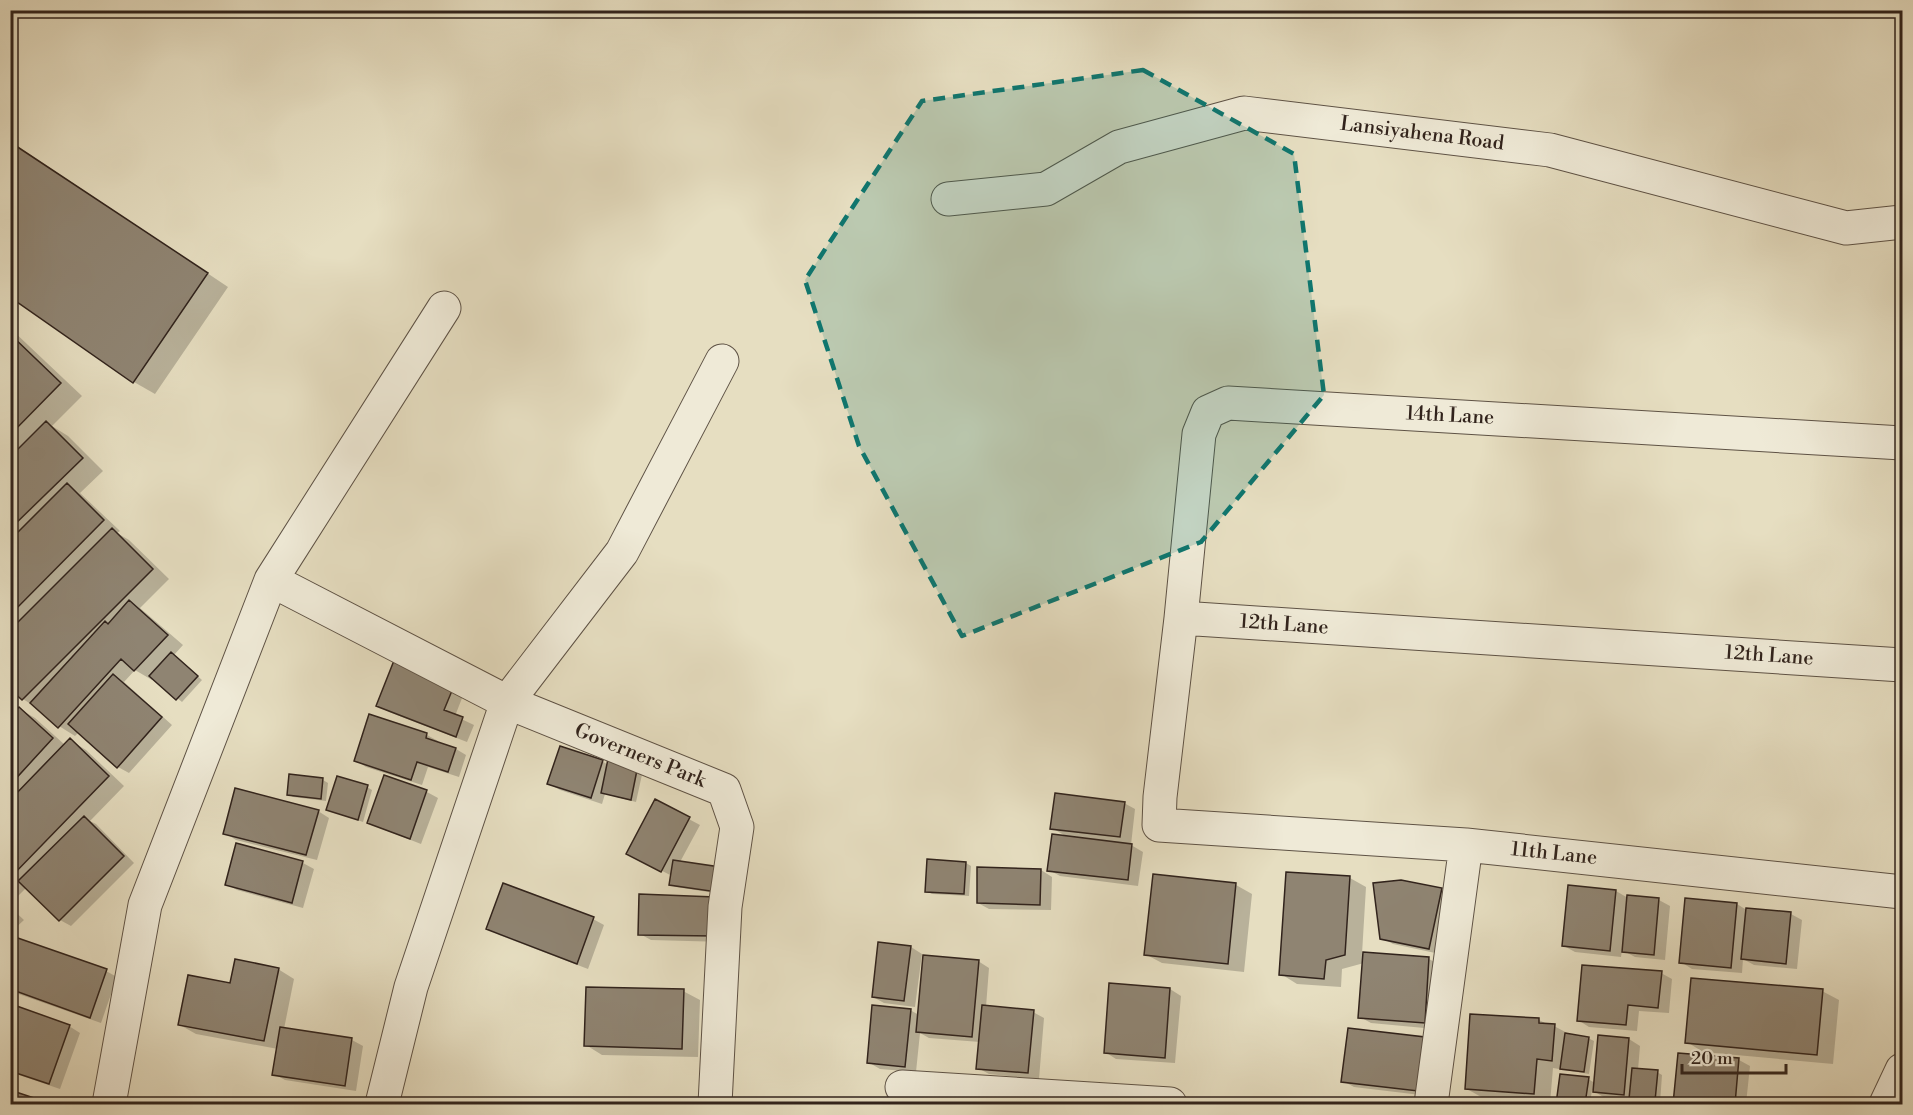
<svg xmlns="http://www.w3.org/2000/svg" width="1913" height="1115" font-family="'Libre Bodoni',serif">
	<style>
		.shadow { fill: #0003 }
		.building { fill: #8f8472; stroke: #31231c; stroke-width: 1.5 }
		.lines { fill: none; stroke-linecap: round; stroke-linejoin: round }
		.minor-casing { stroke: #5e5245; stroke-width: 35 }
		.minor { stroke: #efead7; stroke-width: 33 }
		.marked { fill: #0f766e; fill-opacity: 0.2; stroke: #0f766e; stroke-width: 4.5; stroke-dasharray: 12 8; stroke-linejoin: round }
		.labels { text-anchor: middle; dominant-baseline: central; stroke-width: 6; stroke-linejoin: round; paint-order: stroke }
		.street-label { font-size: 20px; fill: #31231c; stroke: #efead7 }
	</style>
	<rect width="100%" height="100%" fill="#e6dec1"/>
	<filter id="stains"><feTurbulence type="fractalNoise" baseFrequency=".00333" numOctaves="4"/><feColorMatrix values="0 0 0 0 .2 0 0 0 0 .09 0 0 0 0 .02 0 0 0 .5 -.17"/></filter>
	<radialGradient id="worn" r=".72"><stop offset=".6" stop-color="#630" stop-opacity="0"/><stop offset="1" stop-color="#630" stop-opacity=".3"/></radialGradient>
	<path class="shadow" d="M10,141L228,287L155,394L134,382L10,295Z
		M10,328L82,396L52,426L68,436L103,471L80,493L120,531L117,533L129,540L169,579L140,608L183,645L174,655L202,680L182,702L153,678L152,680L135,670L124,682L172,725L129,773L118,767L79,732L75,736L59,726L37,708L23,699L10,687Z
		M466,688L455,716L474,725L467,742L389,712L378,706Z
		M10,700L23,711L35,718L65,745L70,740L86,750L124,786L90,821L96,824L134,863L71,926L60,920L27,887L16,898L10,895Z
		M370,716L427,735L438,741L437,743L456,749L466,755L459,777L428,767L422,785L366,767L355,760Z
		M602,761L608,765L643,770L636,802L605,794L602,804L560,790L549,784Z
		M385,777L427,792L438,798L421,844L380,828L369,822Z
		M323,780L328,783L326,801L293,797L288,794Z
		M367,787L372,790L363,822L327,810Z
		M655,801L700,825L680,862L721,894L676,887L671,885L672,876L639,859Z
		M1124,803L1135,809L1131,845L1143,852L1138,886L1060,876L1049,870L1069,838L1052,828Z
		M318,811L329,818L317,860L236,840L225,833Z
		M237,845L303,863L314,869L303,908L237,890L226,884Z
		M966,863L971,866L969,896L932,894L927,891Z
		M1041,870L1052,877L1051,910L989,909L978,903Z
		M1154,876L1236,885L1252,894L1244,972L1162,963L1145,954Z
		M1350,878L1366,887L1362,954L1429,959L1440,965L1435,1029L1371,1023L1360,1017L1364,963L1342,969L1341,987L1297,984L1281,974Z
		M1401,881L1442,890L1453,896L1440,954L1393,944L1382,938Z
		M1616,891L1628,898L1659,900L1670,906L1665,960L1635,957L1622,950L1621,957L1575,952L1564,946Z
		M640,896L725,942L651,940L640,934Z
		M1737,904L1745,909L1791,914L1802,920L1797,969L1754,965L1743,959L1742,973L1692,969L1681,962Z
		M10,907L24,920L10,933Z
		M593,919L604,925L588,969L499,935L488,929Z
		M13,938L106,971L117,977L101,1023L10,991V944Z
		M911,947L922,954L915,1007L884,1003L873,997Z
		M922,956L978,961L989,968L986,1007L1033,1012L1044,1018L1039,1079L989,1074L978,1068L980,1042L929,1038L920,1033L916,1072L880,1069L868,1062L910,1010L919,1015L924,956Z
		M278,969L294,979L284,1029L352,1040L363,1046L356,1091L285,1080L274,1074L278,1049L196,1034L180,1025Z
		M1661,973L1672,979L1669,1013L1639,1011L1637,1031L1589,1027L1578,1020Z
		M1111,984L1170,989L1181,996L1175,1063L1116,1059L1105,1052Z
		M683,991L700,1000L698,1057L602,1055L586,1045Z
		M1822,991L1839,1000L1833,1064L1703,1052L1687,1042Z
		M10,1019L69,1026L80,1033L60,1089L10,1072Z
		M1539,1020L1549,1025L1554,1026L1571,1035L1588,1038L1594,1041L1589,1074L1553,1068L1550,1103L1483,1098L1467,1089Z
		M1424,1038L1429,1096L1354,1087L1343,1081Z
		M1629,1039L1640,1046L1638,1070L1657,1072L1662,1075L1660,1103L1605,1098L1592,1090L1590,1104H1557L1588,1079L1595,1083Z
		M1679,1054L1739,1060L1750,1066L1746,1104H1674Z
		M10,1091L48,1104H10Z"/>
	<path class="building" d="M10,142L208,273L133,383L10,297Z
		M10,334L61,383L10,435Z
		M46,421L83,458L10,529V457Z
		M67,483L104,520L10,615V540Z
		M112,528L153,569L22,700L10,689V630Z
		M129,600L168,635L134,671L121,659L58,728L30,703L105,621L108,624Z
		M171,652L198,676L176,700L149,676Z
		M395,658L456,681L444,710L463,717L456,737L376,706Z
		M113,674L162,717L117,768L68,724Z
		M19,707L53,738L10,785V716Z
		M369,714L427,733L426,738L456,748L448,772L417,762L411,780L354,761Z
		M70,738L109,776L10,878V800Z
		M560,746L603,760L591,798L547,784Z
		M608,759L638,765L631,800L601,793Z
		M289,774L323,778L321,799L287,795Z
		M384,775L427,790L410,839L367,823Z
		M337,776L368,785L358,820L326,810Z
		M235,788L319,810L306,855L223,834Z
		M1055,793L1125,802L1120,837L1050,829Z
		M655,799L690,817L661,872L626,854Z
		M84,816L124,856L59,921L18,881Z
		M1052,834L1132,844L1128,880L1047,871Z
		M236,843L303,861L292,903L225,885Z
		M927,859L966,862L964,894L925,892Z
		M673,860L720,867L717,892L669,885Z
		M977,867L1041,869L1040,905L977,903Z
		M1286,872L1350,876L1345,955L1326,960L1324,979L1279,975Z
		M1153,874L1236,883L1228,964L1144,955Z
		M1401,880L1442,888L1429,949L1380,939L1373,883Z
		M503,883L594,917L577,964L486,929Z
		M1568,885L1616,890L1610,951L1562,946Z
		M639,894L715,897L714,936L638,935Z
		M1627,895L1659,898L1654,955L1622,952Z
		M1685,898L1737,903L1731,968L1679,963Z
		M1746,908L1791,912L1786,964L1741,959Z
		M12,936L107,969L90,1018L10,989Z
		M878,942L911,946L904,1001L872,997Z
		M1363,952L1429,957L1425,1023L1358,1018Z
		M923,955L979,960L972,1037L916,1032Z
		M235,959L279,968L264,1041L178,1025L188,975L230,983Z
		M1582,965L1662,971L1658,1008L1628,1005L1626,1025L1577,1021Z
		M1691,978L1823,989L1817,1055L1685,1043Z
		M1109,983L1170,988L1165,1058L1104,1053Z
		M586,987L684,989L682,1049L584,1046Z
		M14,1005L70,1025L49,1084L10,1071V1015Z
		M872,1005L911,1009L905,1067L867,1063Z
		M982,1005L1034,1010L1028,1073L976,1069Z
		M1470,1014L1539,1018V1023L1555,1024L1552,1061L1537,1059L1534,1094L1465,1089Z
		M280,1027L352,1038L345,1086L272,1075Z
		M1348,1028L1425,1037L1418,1091L1341,1082Z
		M1565,1033L1589,1037L1584,1072L1560,1069Z
		M1598,1035L1629,1038L1624,1095L1593,1092Z
		M1678,1053L1739,1058L1735,1104H1673Z
		M1632,1068L1658,1070L1655,1101L1629,1099Z
		M1560,1074L1589,1077L1585,1104H1556Z
		M10,1090L52,1104H10Z
		M316,1101L342,1104H315Z"/>
	<g class="lines">
		<defs>
			<path id="minor" d="M948,199L1046,189L1119,147L1244,113L1550,150L1846,228L1902,222
				M1902,443L1228,403L1208,412L1199,434L1181,618L1160,797L1159,825L1466,845L1902,892
				M271,580L507,702L724,790L737,827L725,907L715,1104
				M1181,618L1902,665
				M902,1087L1170,1104
				M109,1104L145,905L271,580L444,308
				M382,1104L411,987L507,702L622,552L722,361
				M1431,1104L1466,845
				M1886,1104L1902,1070"/>
		</defs>
		<use href="#minor" class="minor-casing"/>
		<use href="#minor" class="minor"/>
	</g>
	<path class="marked" d="M1143,70L1294,154L1324,395L1201,542L962,636L859,446L805,280L922,101Z"/>
	<g class="labels">
		<g class="street-label">
			<text transform="translate(1422 134) rotate(7)">Lansiyahena Road</text>
			<text transform="translate(1450 416) rotate(3)">14th Lane</text>
			<text transform="translate(1284 625) rotate(4)">12th Lane</text>
			<text transform="translate(1769 656) rotate(4)">12th Lane</text>
			<text transform="translate(640 756) rotate(22)">Governers Park</text>
			<text transform="translate(1554 854) rotate(6)">11th Lane</text>
		</g>
	</g>
	<rect width="1913" height="1115" fill="none" stroke="#e6dec1" stroke-width="36"/>
	<rect x="12" y="12" width="1889" height="1091" fill="none" stroke="#31231c" stroke-width="3"/>
	<rect x="18" y="18" width="1877" height="1079" fill="none" stroke="#31231c" stroke-width="1.5"/>
	<path d="M1682 1064v9h104v-9" fill="none" stroke="#31231c" stroke-width="3"/>
	<text x="1691" y="1064" font-size="18" fill="#31231c" stroke="#efead7" stroke-width="4.5" paint-order="stroke">20 m</text>
	<rect width="100%" height="100%" filter="url(#stains)"/>
	<rect width="100%" height="100%" fill="url(#worn)"/>
</svg>
